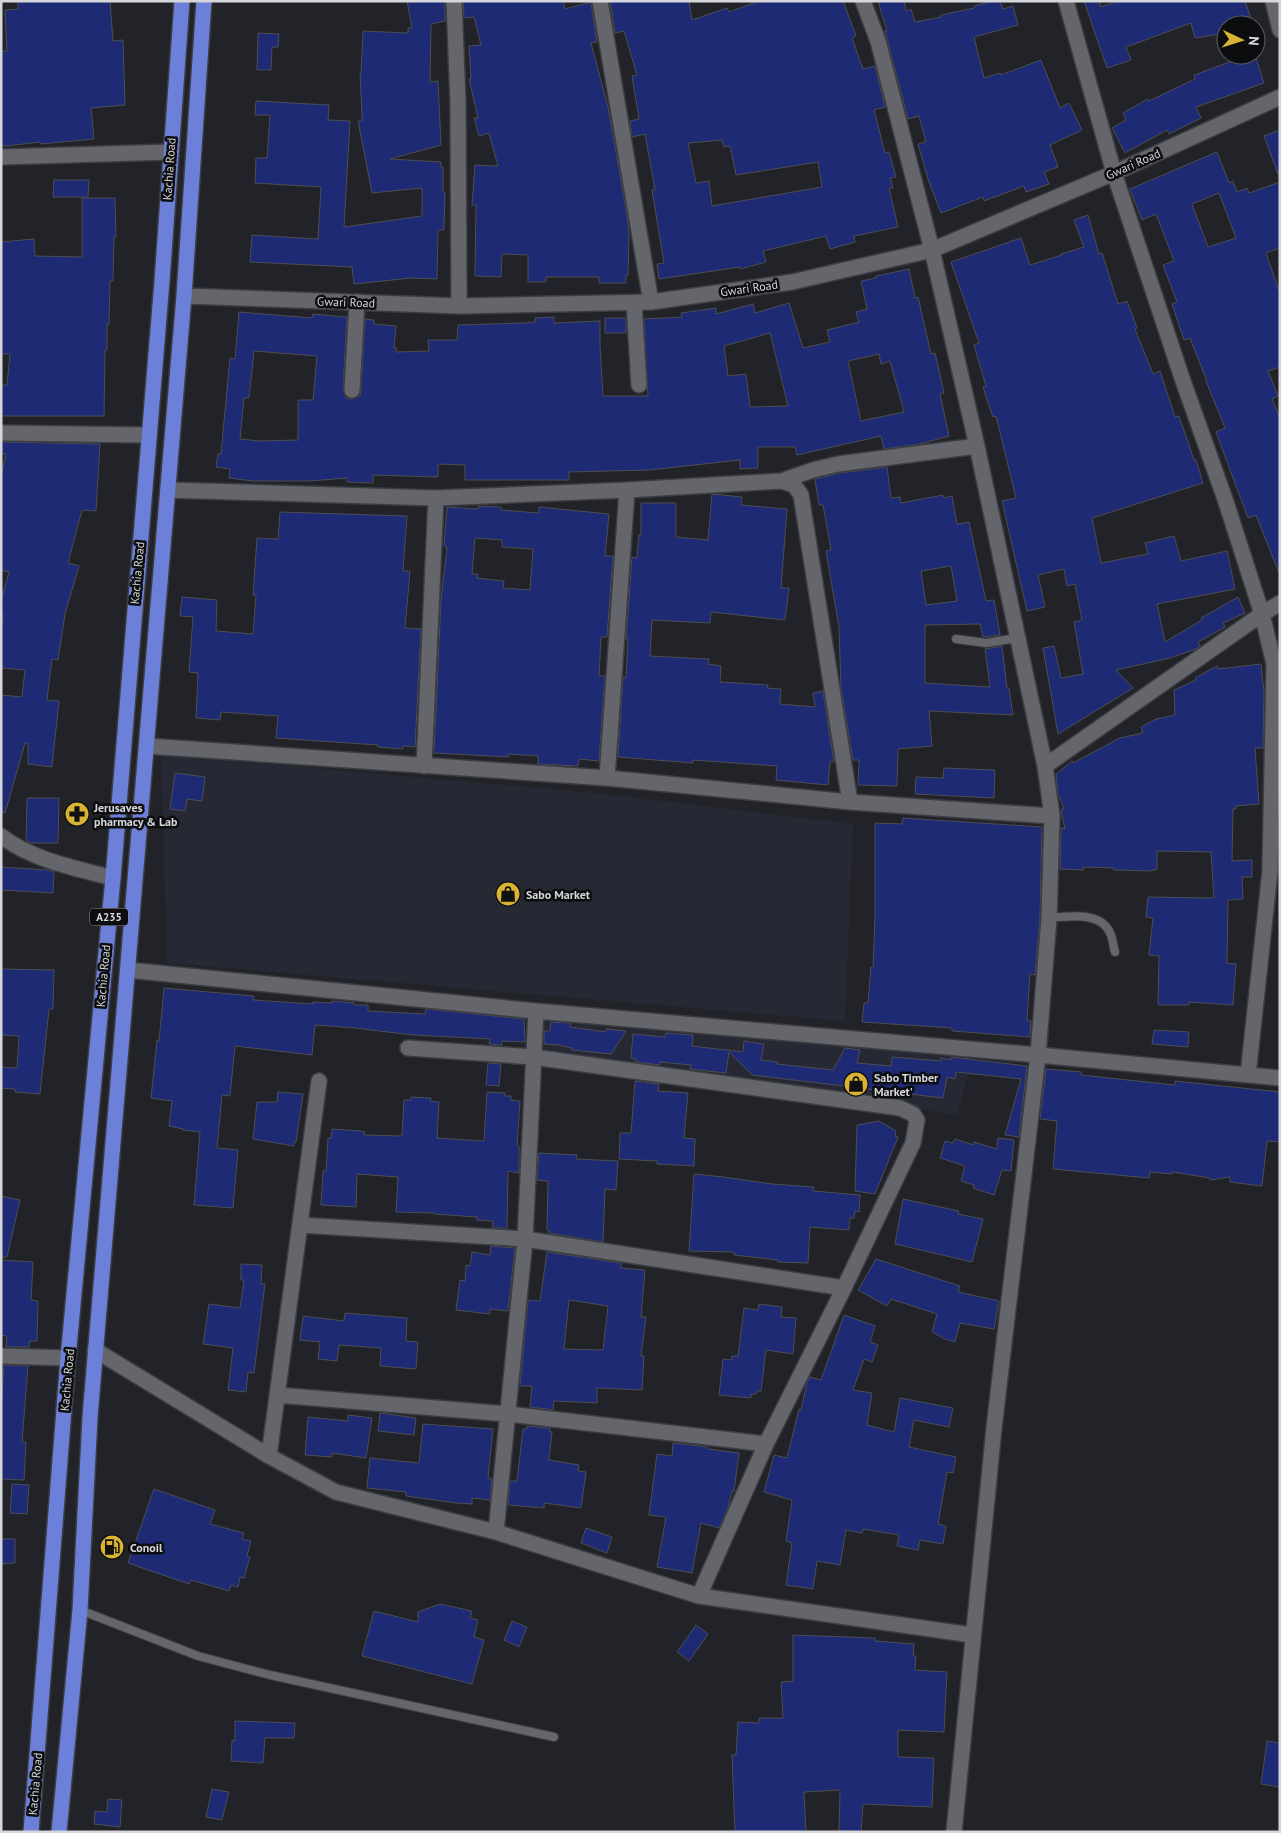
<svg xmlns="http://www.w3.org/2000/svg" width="1281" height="1833" font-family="'PT Sans',sans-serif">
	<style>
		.built { fill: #262934 }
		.building { fill: #1f2a74; stroke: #4c4e54; fill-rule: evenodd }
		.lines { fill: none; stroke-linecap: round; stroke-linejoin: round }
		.service-casing { stroke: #3c3d41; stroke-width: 10 }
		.minor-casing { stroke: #3c3d41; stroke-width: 18 }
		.tertiary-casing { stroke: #3c3d41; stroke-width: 18 }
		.trunk-casing { stroke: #3c3d41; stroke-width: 18 }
		.service { stroke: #64666c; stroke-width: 8 }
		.minor { stroke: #64666c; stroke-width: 15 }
		.tertiary { stroke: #64666c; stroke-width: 15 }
		.trunk { stroke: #6c80da; stroke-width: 15 }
		.labels { text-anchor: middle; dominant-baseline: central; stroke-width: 5; stroke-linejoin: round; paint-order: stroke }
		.shield { fill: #0c0d0f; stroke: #999a9e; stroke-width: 1 }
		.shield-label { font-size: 11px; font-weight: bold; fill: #d6d7db }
		.street-label { font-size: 12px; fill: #d6d7db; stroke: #0c0d0f }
		.poi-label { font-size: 12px; font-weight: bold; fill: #d6d7db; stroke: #0c0d0f; text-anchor: start }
	</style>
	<rect width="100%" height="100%" fill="#222328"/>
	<path class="built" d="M161,754L604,794L853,824L845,1021L167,963Z
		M540,1016L974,1052L957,1115L537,1052Z"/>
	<path class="building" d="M18,1H110L113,41L123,40L125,105L91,108L94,139L41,144L40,142L6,146L1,145V51H7L5,10L18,9Z
		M407,1H445V21L431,24L430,82L438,81L441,145L390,159L441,162V167H443V192H445L444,230H438L437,279L411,278L354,284L352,267L250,262L252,235L318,239L321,187L255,183L256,158H267L270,115H255L256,101L329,105L328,120L350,121L344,227L422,216V188L372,193L358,121H362V115L360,73H361L363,31L408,33V28H412Z
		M463,1H563L565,9L591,2L597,42L591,43L608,107L627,215L629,235L628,275H626V283H599V277H546V282H528V255L502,254L501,277L475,276L476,205H472L475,165L498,166L489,133L479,136L474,118H478L469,79H471L469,46L481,45L474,17L464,18Z
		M610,1H689L692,20L727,8L729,12L759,1H843L856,36L852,38L863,69L875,66L885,107L874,110L885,153L889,152L896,177L890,178L893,188H889L898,227L854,236L855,242L830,249L826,236L763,251L766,262L740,269V267L659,279L657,264L664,263L652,190H655L645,134L632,137L630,121L639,119L632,76L637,75L624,31L615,33ZM722,140L724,147L730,146L736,175L818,162L822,187L712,206L709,181L696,183L688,143Z
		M878,1H904L906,11L911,9L915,22L941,17V15L974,8V6L992,1H1000L1003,9L1013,6L1018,25L974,37L984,78L1000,73L1001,75L1041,60L1060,108L1069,103L1082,130L1050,145L1058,167L1044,172L1049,184L1026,192L1024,186L984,201L983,197L941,213L928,179L918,144L926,142L919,116L908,119L885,31H887Z
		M1084,1H1099L1101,7L1117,1H1245L1253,25H1226V33L1195,38L1191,23L1126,47L1131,60L1107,68Z
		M258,33L279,34L278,47H272L271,70H257Z
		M1249,55H1255L1264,83L1196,107L1201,118L1169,134L1167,130L1125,153L1112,128L1126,120L1123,113L1148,99L1149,101L1195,79L1194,75Z
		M1280,130V173L1278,174L1264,136Z
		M1217,152L1229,183L1233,181L1237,192L1247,188L1249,193L1280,182V248L1266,253L1280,294V367L1268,371L1278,396L1272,399L1280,418L1279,573L1256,515L1248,518L1216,432L1225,428L1206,381H1207L1190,338L1184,340L1172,304L1177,302L1163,265L1174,261L1156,214L1142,220L1130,189ZM1219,193L1236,238L1208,247L1192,204Z
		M54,180H89L88,197H53Z
		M82,198H115L116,237H114L113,281H110L109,325H107V350H105L104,416H1V385H7L10,354H1V242L34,239L35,256L82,257Z
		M1088,215L1099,254L1102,253L1118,304L1127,301L1137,328L1135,329L1153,374L1160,371L1175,417L1179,416L1194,460H1196L1203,483L1092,518L1101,563L1148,554L1145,543L1174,536L1181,561L1227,551L1235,589L1157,604L1165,642L1202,620L1201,618L1238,597L1245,613L1223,623L1225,627L1198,642L1200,646L1196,649L1170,658L1116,670L1133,688L1058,734L1043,648L1054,646L1061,678L1083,674L1074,622L1082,620L1075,584L1067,586L1064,569L1038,575L1045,607L1027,611L1002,501L1016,498L996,416L993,417L983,387L986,386L974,345L979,343L951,262L1021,238L1030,265L1062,255L1061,254L1084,247L1074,220Z
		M909,269L915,298L918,297L931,354L935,353L944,393L940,394L949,436L920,444L884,449L881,436L797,455L795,447H758V468L740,469V460L649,470L569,472V480H465V465L438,464V477L373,475V483L347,482V478L310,481H253L229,478L230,469L216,467L218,454H221L230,358L235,359L239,312L312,318L313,314L347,317L343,389L346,398L352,399L360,396L361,391L365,319L374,320V324L396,326L394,348H396V352L429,351L428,340H457L458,325L523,323L535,322V318L554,317V323L600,321V345L603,396H648L644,319L682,317L681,313L716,308V314L753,304L755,313L789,303L803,348L830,342L827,330L859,322L856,312L867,309L861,281L876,278V276ZM770,333L788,406L750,407L746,374L728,376L724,346ZM254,351L317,356L313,400H298V440L260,441L240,439L244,398H249ZM879,354L881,364L890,361L904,412L861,421L848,361Z
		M605,318H626V333H605Z
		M1,442L100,444L96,511L82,510L68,563L79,566L65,614L58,660L52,659L47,700L59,701L52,767L28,764V743H25L5,813L1,812V695L22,697L25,670L1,668V631L3,614L1,613V601L9,572L1,570V476L6,454H1Z
		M887,467L891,498L900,497L901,503L943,495L944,498L952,496L957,524L969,522L986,601L994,600L1000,635L983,637L980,624L925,625V683L990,687L985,649L1002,646L1007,688H1009L1013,715L929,711L932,746L898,749L897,786L858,785L859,760H853L841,688L839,627L826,551L831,550L823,505H819L815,479L840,473ZM951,566L957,601L926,605L921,571Z
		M712,494L742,497L741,505L787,509L781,588H789L785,620L711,612L710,623L652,620L650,656L709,659L708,664L721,666L720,682L768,685L767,688L781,689L780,704L815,707L813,693L823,691L834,762H830L828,785L776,780L777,766L693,760V763L618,757L623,677L626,678L628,639H626L632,557L637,558L639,535H641V503H676V537L708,540Z
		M478,506L501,507V510L539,513V507L609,514L605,556H613L607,637H601L599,676H605L599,761L579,759L578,766L538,764V756L508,754V757L434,753L441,599L447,547L444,546L447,507L478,509ZM475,538L502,540V547L533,549L530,590L503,588L504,581L477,578L478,574H472Z
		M280,512L407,516L403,571H410L405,628L421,629L415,747L403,746V749L378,747V745L276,738L278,716L221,712L220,720L196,718L198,673L189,672L193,617L180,616L182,597L217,600L216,631L253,634L256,595H253L257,538L278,539Z
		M1261,664L1264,692L1263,748H1255L1259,804L1235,806L1236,809H1233L1232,861L1252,860V877H1242L1243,899L1228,900L1227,963L1236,964L1233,1005L1189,1002V1005H1158L1159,956L1149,955L1153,918L1146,917L1148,897L1214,898L1211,852L1157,851V870H1152V871L1114,870V868L1083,867V870L1060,869L1061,828L1065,829L1061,810L1064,809L1058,794L1056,774L1072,761L1073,763L1120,738L1143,733L1141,727L1156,719L1175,715L1174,690L1196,680L1195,678L1217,666L1218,669Z
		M944,768L995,770L994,798L915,794L916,777L943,778Z
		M175,773L205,777L202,801L187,799L185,811L170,809Z
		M27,798H59L58,843H30L26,840Z
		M903,818L1042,827L1040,917L1035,975L1030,974L1027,1020L1031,1021L1030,1037L952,1031V1028L862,1022L864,1003H868L871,967L873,968L875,917V823L902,824Z
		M1,867L48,870L54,872L53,893L1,890Z
		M1,969L54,970L53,1009H49L40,1094L15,1092V1089L1,1088V1067L17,1068L19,1036L1,1035Z
		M164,988L254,996L253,1000L313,1004V1002L332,1003V1001L354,1003V1005H368V1011L425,1014L426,1009L524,1019L525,1042L502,1041V1045L489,1044L490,1039L413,1035L355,1028L315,1025L312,1055L235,1046L230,1096L222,1095L217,1148L238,1150L233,1208L194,1205L200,1132L183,1130V1129L169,1126L172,1101L151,1098L157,1040L159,1041Z
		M551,1022L570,1023V1027L606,1032V1029L626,1031L611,1054L572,1050V1048L559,1045L544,1044V1031H550Z
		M1154,1030L1189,1032L1188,1047L1152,1044Z
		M666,1033L693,1035L692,1046L743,1052L744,1041L764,1044L761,1060L778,1062L777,1064L833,1070L845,1048L860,1050L857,1063L891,1066L892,1057L941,1061V1058L951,1060V1057L1027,1066L1019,1137L1005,1135L1021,1079L956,1072L955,1079L947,1077L943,1098L752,1075L729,1052L726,1073L690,1069L691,1065L660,1062V1065L636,1062V1059L631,1058L633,1034L665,1037Z
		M488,1063L501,1064L499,1086L486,1085Z
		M1046,1069L1081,1072V1075L1175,1085V1081L1280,1092V1142L1267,1141L1262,1186L1230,1182V1177L1210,1180V1178L1172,1172V1174L1150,1172L1149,1178L1053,1169L1057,1121L1040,1119Z
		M635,1081L659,1084L658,1091L688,1093L684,1138L695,1139L694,1166L657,1164V1161L619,1159L620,1133H631Z
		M278,1092L303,1094L296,1142H294V1146L253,1139L257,1102H277Z
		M487,1092L505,1093V1096H511V1100L520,1101L517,1145L519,1146V1173L508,1171L507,1228H493V1221L477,1220V1217L434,1214V1213L396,1212L398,1177L357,1174L356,1207L321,1205L323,1171H326L328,1138H331L332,1129L361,1131L365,1132L364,1135L402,1136L404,1100H411V1097L431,1098L430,1101L439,1102L437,1138L484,1141Z
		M879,1121L896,1131L895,1136L898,1137L875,1194L855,1191L857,1125Z
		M998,1138L1014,1140L1011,1171L1002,1170L994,1195L973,1188L974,1185L961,1181L965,1166L940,1158L945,1141L953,1143L955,1139L974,1145V1142L997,1149Z
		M539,1153L577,1155L576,1159L618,1161L616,1190L605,1189L603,1242L549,1233V1230H547L548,1181L537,1180Z
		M694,1174L724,1177L772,1184L814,1187L813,1191L860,1195L859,1212L855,1211L854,1218H850L849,1230L810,1227L808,1263L778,1262V1260L734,1255V1252L689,1251Z
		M1,1196L20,1200L7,1257H1Z
		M903,1199L959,1211L958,1214L983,1219L972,1262L895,1244Z
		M491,1246L515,1248L508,1311L490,1309V1314L456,1310L460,1280L465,1281L466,1265L470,1266L472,1252L490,1255Z
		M547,1252L621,1263V1268L645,1270L641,1317H646L641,1356H644L642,1390L597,1388V1403L554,1401L553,1410L530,1407L532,1386H520L528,1300L540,1301ZM569,1300L608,1306L603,1350L564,1349Z
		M876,1259L960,1286L958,1292L999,1301L994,1329L960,1323L955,1342L945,1339L932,1332L937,1314L891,1299L887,1306L858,1290Z
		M1,1260L33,1262L31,1300L38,1301L37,1341H30L29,1347H6L7,1336L1,1335Z
		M241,1264L262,1265L261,1284H265L254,1373L248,1372L246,1392L228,1390L233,1348L203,1344L209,1304L240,1308L244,1280H241Z
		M759,1304L782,1307L781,1317L796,1318L793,1354L766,1350L761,1391H757L756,1394H751V1398L719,1395L723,1359L732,1360V1356H738L744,1308L758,1310Z
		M345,1313L407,1318L406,1341L418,1342L416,1369L380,1366L381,1348L339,1345L337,1361L318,1359L320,1342L300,1340L303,1316L344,1321Z
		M844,1315L875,1326L870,1342L878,1345L872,1362L864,1359L853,1390L872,1393L867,1425L894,1432L900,1398L953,1408L949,1427L914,1420L909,1447L956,1457L953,1473L947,1472L938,1524L946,1526L943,1544L920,1540L918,1550L897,1546L899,1535L863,1529L862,1533L846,1530L840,1565L817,1561L813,1589L786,1585L792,1543L786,1541L792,1500L764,1492L774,1455L787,1458L799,1409L801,1410L807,1382L810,1377L821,1380Z
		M4,1365L28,1366L22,1442H26L24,1480L1,1479V1409Z
		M380,1413L416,1418L414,1435L378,1431Z
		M348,1415L372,1418L366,1458L332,1453V1457L305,1455L308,1417L348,1421Z
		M423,1424L493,1429L488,1478L492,1479L490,1500L472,1498V1504L456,1503L406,1496V1492L367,1488L370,1458L419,1463Z
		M527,1426L550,1428V1432H552L549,1460L579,1465L578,1471L586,1472L581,1508L544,1503V1508L508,1505L510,1481H517L523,1429H527Z
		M673,1443L708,1447V1449L739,1453L734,1491H732L728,1508L719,1528L701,1523L692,1573L657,1567L666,1517L649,1515L657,1454L672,1456Z
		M12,1484L29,1485L27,1514L10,1513Z
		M154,1489L215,1510L210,1524L244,1533L242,1539L251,1541L247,1556L250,1557L244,1578L240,1577L238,1587L231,1585L229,1591L191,1580L189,1584L128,1563Z
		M586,1528L612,1537L607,1553L581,1543Z
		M1,1539H15V1563L1,1564Z
		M440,1604L472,1611L470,1618L478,1620L474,1637L484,1640L472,1684L362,1656L374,1611L418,1622V1612Z
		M512,1621L527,1627L519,1647L504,1640Z
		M696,1625L708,1634L689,1661L677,1652Z
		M793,1635L875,1638V1641L914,1644L913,1656H916L915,1670L947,1672L944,1732L898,1730V1757L934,1758L932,1807L863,1804L861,1832L839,1831L840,1790L804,1792L806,1832H735L732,1755H736L738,1722L759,1723V1718H783L781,1682L793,1681Z
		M235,1721L295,1723L294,1738H265L263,1763L231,1761L232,1740L235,1741Z
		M1267,1741L1280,1743V1787L1261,1784Z
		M212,1789L229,1792L222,1820L206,1817Z
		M108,1799L122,1800L120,1827L94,1824L95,1811L107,1812Z"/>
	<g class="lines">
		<defs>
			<path id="service" d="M956,639L986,643L1017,638
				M1049,918C1067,916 1101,911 1110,933C1113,938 1113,946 1115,952
				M80,1610L198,1656L270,1675L554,1737"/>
			<path id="minor" d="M454,1L458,103L459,306
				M600,1L651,302
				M863,1L878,41L932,250L977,446L1045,766L1052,816L1049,918L1038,1055L994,1428L954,1832
				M1066,1L1114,173L1182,378L1226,502L1262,614L1274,664L1270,871L1248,1075
				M1273,1L1280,30
				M1,157L170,152
				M634,303L639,385
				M352,390L357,302
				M1,433L149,435
				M781,481L813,470L838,464L977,446
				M168,490L436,498L627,490L781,481L794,485L801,495L850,802
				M147,746L607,778L850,802L1052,816
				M424,766L436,498
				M1045,766L1262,614L1280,603
				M607,778L627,490
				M1,836C32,860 75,868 113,878
				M128,970L536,1011L1038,1055L1280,1078
				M408,1048L533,1057L900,1108L913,1114L917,1120L913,1143L844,1288L766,1444L699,1596
				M300,1225L525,1239L844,1288
				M95,1350L269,1456L336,1492L496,1532L699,1596L972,1635
				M1,1356L68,1358
				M277,1395L508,1414L766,1444
				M269,1456L319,1081
				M496,1532L525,1239L536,1011"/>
			<path id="tertiary" d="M184,296L459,306L651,302L792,282L932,250L1114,173L1280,97"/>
			<path id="trunk" d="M31,1832L68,1358L113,878L162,281L182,1
				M59,1832L80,1610L90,1417L184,296L204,1"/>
		</defs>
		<use href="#service" class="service-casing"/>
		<use href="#minor" class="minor-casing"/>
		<use href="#tertiary" class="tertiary-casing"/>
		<use href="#trunk" class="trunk-casing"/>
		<use href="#service" class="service"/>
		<use href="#minor" class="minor"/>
		<use href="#tertiary" class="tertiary"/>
		<use href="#trunk" class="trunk"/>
	</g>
	<defs>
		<symbol id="pharmacy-disc" viewBox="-11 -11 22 22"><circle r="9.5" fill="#d9b334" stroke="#0c0d0f"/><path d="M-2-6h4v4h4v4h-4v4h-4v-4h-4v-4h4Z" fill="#111"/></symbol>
		<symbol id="shop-disc" viewBox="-11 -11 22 22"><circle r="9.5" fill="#d9b334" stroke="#0c0d0f"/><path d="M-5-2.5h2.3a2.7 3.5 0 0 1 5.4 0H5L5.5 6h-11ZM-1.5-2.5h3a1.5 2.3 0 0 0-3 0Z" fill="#111"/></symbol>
		<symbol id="fuel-disc" viewBox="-11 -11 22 22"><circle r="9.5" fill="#d9b334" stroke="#0c0d0f"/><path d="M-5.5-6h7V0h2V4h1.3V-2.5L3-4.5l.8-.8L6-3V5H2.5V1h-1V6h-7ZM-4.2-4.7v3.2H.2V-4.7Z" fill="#111"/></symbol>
	</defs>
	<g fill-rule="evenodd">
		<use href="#pharmacy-disc" x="63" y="800" width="28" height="28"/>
		<use href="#shop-disc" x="494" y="880" width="28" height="28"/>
		<use href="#shop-disc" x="842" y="1070" width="28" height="28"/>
		<use href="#fuel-disc" x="98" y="1533" width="28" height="28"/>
	</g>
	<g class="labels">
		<rect class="shield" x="90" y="908.5" width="38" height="17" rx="4"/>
		<g class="shield-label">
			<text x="109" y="917">A235</text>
		</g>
		<g class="street-label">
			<text transform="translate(1133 164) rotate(-24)">Gwari Road</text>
			<text transform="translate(169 169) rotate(-86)">Kachia Road</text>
			<text transform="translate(749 288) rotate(-8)">Gwari Road</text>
			<text transform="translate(346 302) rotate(2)">Gwari Road</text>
			<text transform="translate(137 573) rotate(-85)">Kachia Road</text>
			<text transform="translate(103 976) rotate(-85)">Kachia Road</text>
			<text transform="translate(67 1380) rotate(-85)">Kachia Road</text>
			<text transform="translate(35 1784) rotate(-85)">Kachia Road</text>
		</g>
		<g class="poi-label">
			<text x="94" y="807">Jerusaves<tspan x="94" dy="14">pharmacy &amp; Lab</tspan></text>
			<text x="526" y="894">Sabo Market</text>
			<text x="874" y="1077">Sabo Timber<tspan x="874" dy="14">Market'</tspan></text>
			<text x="130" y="1547">Conoil</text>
		</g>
	</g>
	<rect width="1281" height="1833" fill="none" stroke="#d6d7db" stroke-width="5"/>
	<g transform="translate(1241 40) rotate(94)"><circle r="24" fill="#0c0d0f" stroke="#5d5e61"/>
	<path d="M0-4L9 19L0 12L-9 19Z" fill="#d9b334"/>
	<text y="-8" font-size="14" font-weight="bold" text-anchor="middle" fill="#d6d7db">N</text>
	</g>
</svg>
